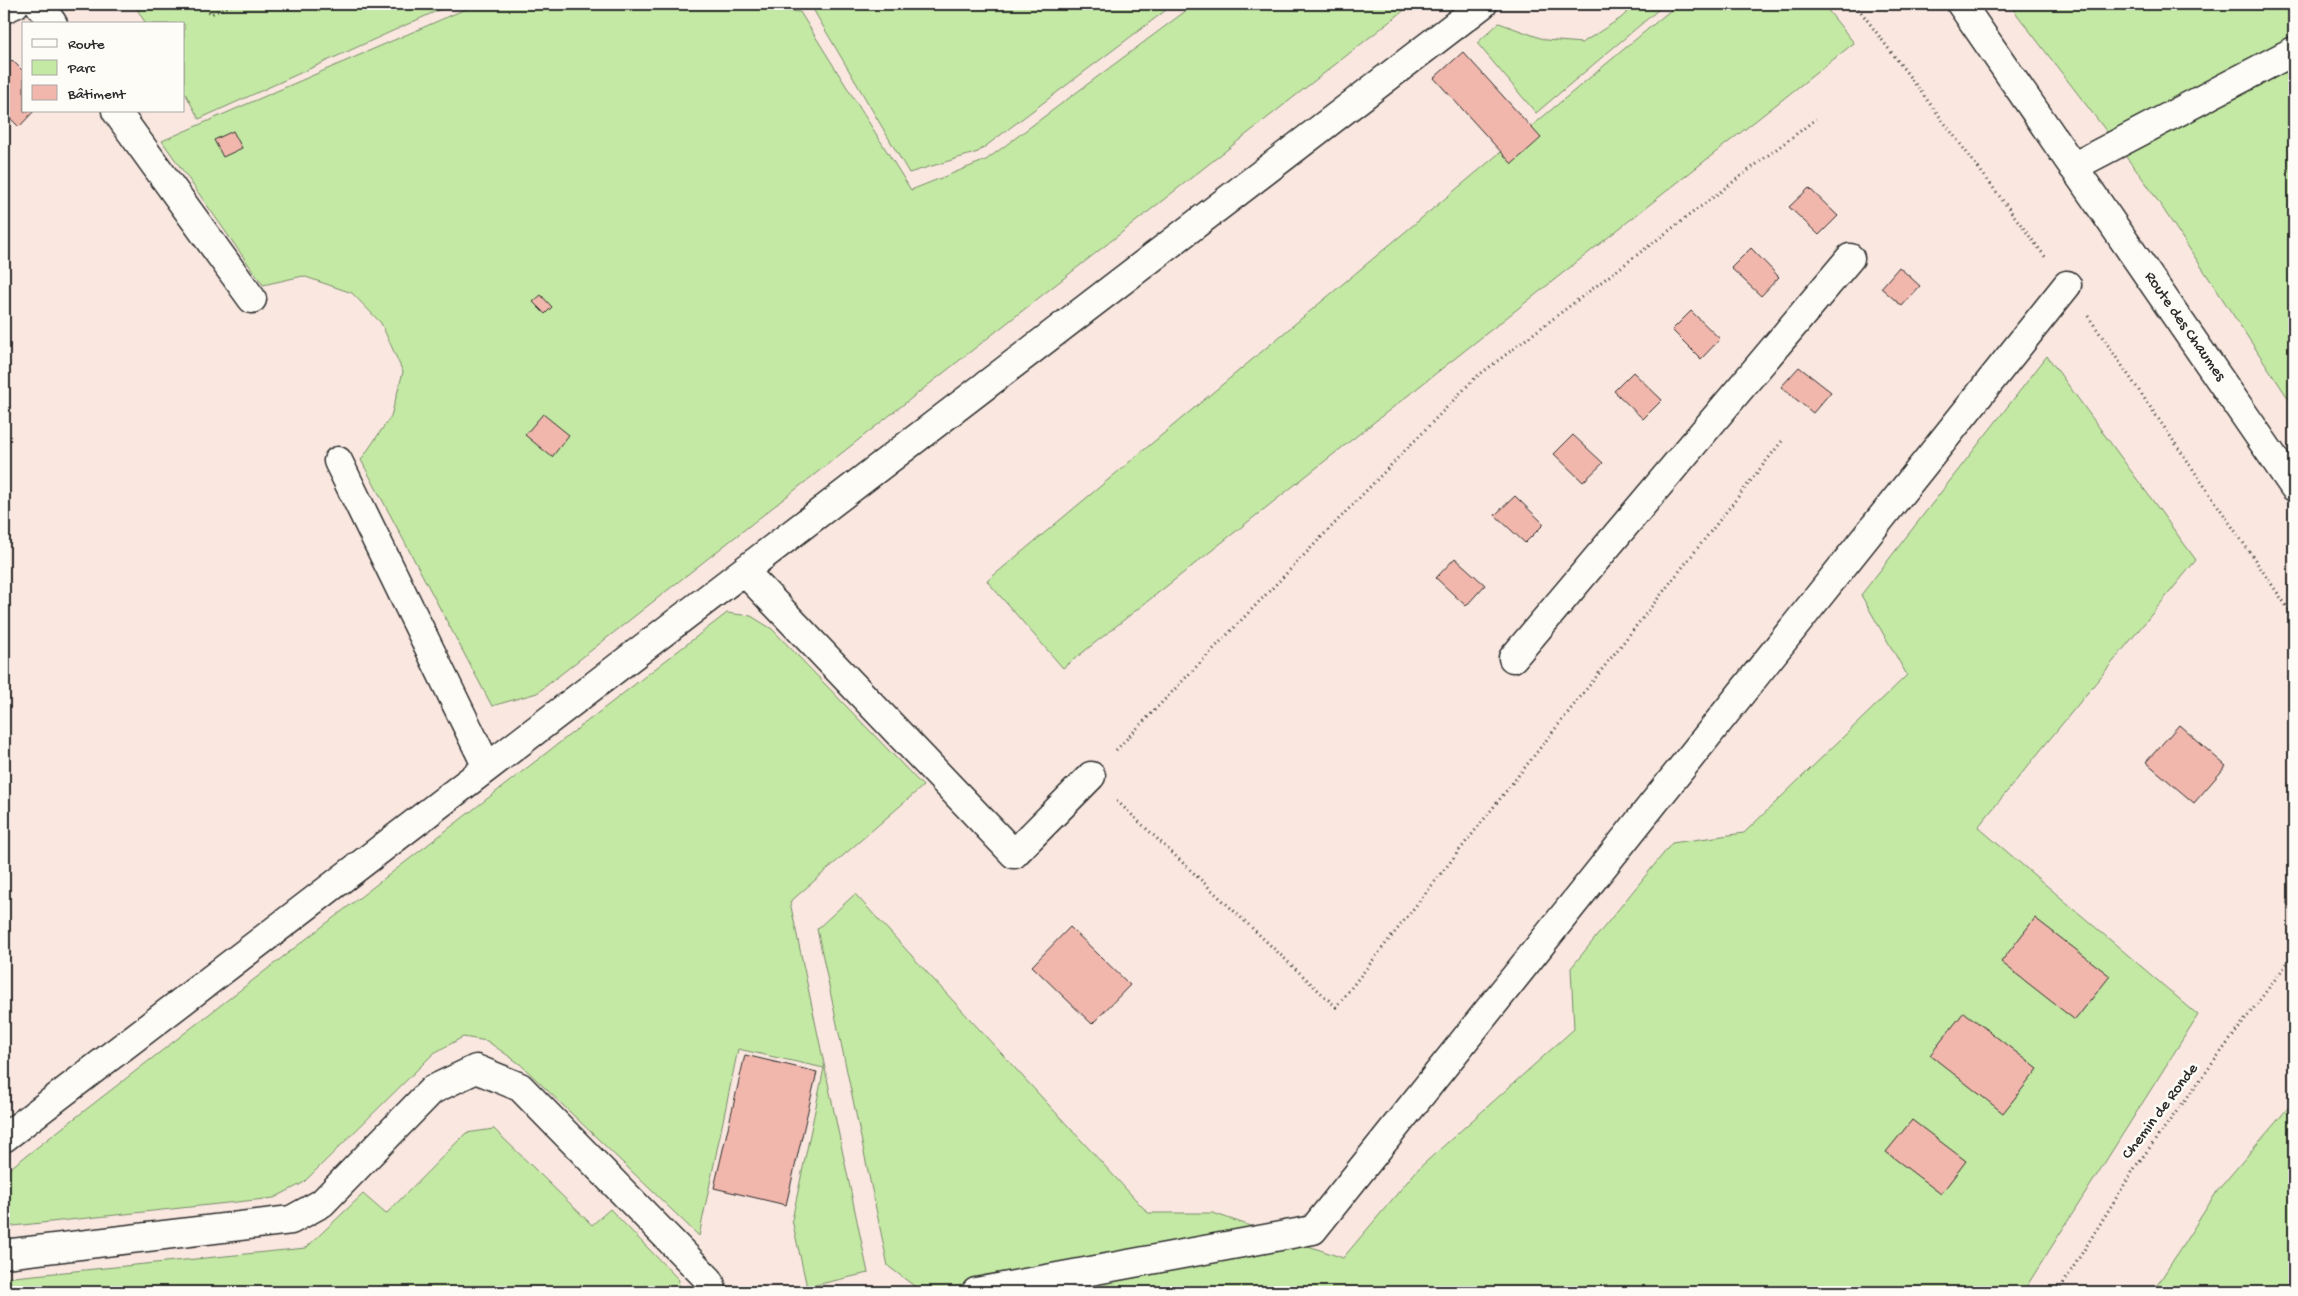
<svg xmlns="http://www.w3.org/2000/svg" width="2298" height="1296" font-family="'Gochi Hand',sans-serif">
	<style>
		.green { fill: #c4e9a4; stroke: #788a68 }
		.building { fill: #f1b7ac; stroke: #2b2b2b }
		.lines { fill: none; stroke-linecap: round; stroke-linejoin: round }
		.minor-casing { stroke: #2b2b2b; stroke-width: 31 }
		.path { stroke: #2b2b2b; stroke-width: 3; stroke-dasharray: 1 4; stroke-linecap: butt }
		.minor { stroke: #fdfcf7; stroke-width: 28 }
		.labels { text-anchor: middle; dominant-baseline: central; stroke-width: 5; stroke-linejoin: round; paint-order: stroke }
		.street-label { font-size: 16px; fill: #2b2b2b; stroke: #fdfcf7 }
	</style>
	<rect width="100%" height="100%" fill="#f9e7e0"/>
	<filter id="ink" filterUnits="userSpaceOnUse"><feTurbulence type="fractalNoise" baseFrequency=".02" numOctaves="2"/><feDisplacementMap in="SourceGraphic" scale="10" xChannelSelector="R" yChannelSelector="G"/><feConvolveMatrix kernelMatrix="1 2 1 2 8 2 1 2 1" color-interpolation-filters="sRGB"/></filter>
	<g filter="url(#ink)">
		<path class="green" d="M134,4H452L199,119L184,91V24H146Z
			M477,4H721L800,12L911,190L986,160L1195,4H1412L537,693L492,706L361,460L391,416L403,372L381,323L352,293L303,276L263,285L162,141Z
			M810,4H1174L978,152L909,173Z
			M1636,4H1665L1536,113L1477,43L1499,23L1546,40L1582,43L1621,18Z
			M1678,4H1823L1854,43L1063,668L987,581Z
			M2009,4H2294V407L2146,183Z
			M2047,356L2196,560L1978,827L2198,1015L2023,1292H922L888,1266L817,929L855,894L1148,1213H1213L1343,1258L1418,1169L1574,1029L1571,968L1672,843L1744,833L1907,675L1861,595Z
			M727,613L751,616L772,629L923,786L790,902L868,1273L807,1287L792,1220L824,1068L738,1049L699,1236L520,1064L487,1041L463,1037L434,1053L303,1183L274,1198L4,1227V1173Z
			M2294,1101V1292H2153L2218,1190Z
			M494,1129L592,1225L610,1209L679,1280L677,1292H4V1278L306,1248L363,1194L386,1214L466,1133Z"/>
		<path class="building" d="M1463,52L1541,138L1512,164L1434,78Z
			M12,60L24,72V111H34L19,127L4,112V68Z
			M233,131L242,148L223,157L214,140Z
			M1809,188L1838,216L1819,235L1789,207Z
			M1751,248L1779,277L1761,296L1731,268Z
			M1899,267L1920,286L1902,306L1881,288Z
			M541,295L552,307L545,314L533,302Z
			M1691,311L1720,339L1701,359L1672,330Z
			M1799,367L1831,392L1813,413L1781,387Z
			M1633,372L1662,400L1643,419L1614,391Z
			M543,414L569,435L552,457L525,435Z
			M1573,435L1603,463L1583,482L1554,454Z
			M1515,496L1544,524L1525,543L1495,515Z
			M1455,558L1485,585L1466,606L1436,578Z
			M2179,725L2226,766L2194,803L2146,762Z
			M2035,918L2110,976L2075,1020L2001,962Z
			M1070,927L1130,985L1092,1024L1032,966Z
			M1964,1012L2038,1069L2003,1113L1930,1055Z
			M745,1055L817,1072L786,1205L714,1188Z
			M1912,1120L1966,1161L1941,1194L1886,1152Z"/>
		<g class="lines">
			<defs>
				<path id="minor" d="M39,4L53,24
					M1961,4L2294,487
					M4,9L15,4
					M116,111L252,299
					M2073,167L2294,51
					M338,461L487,767
					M744,571L1014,854L1091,776
					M1513,658L1850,258
					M4,1138L1483,4
					M4,1254L291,1220L322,1203L432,1090L476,1069L520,1087L709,1280L713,1292
					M976,1292L1313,1230L2067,285"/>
			</defs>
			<use href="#minor" class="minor-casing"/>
			<path class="path" d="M202,4L211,14L234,4
				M1855,4L2046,258
				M2088,316L2294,617
				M1116,750L1475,378L1816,119
				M1117,801L1336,1007L1782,441
				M2058,1292L2136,1166L2294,954"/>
			<use href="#minor" class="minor"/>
		</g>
	</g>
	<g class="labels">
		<g class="street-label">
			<text transform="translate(2184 327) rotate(55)">Route des Chaumes</text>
			<text transform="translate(2161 1112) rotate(-53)">Chemin de Ronde</text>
		</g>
	</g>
	<rect width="2298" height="1296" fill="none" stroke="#fdfcf7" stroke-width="20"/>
	<rect x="10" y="10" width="2278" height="1276" fill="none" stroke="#2b2b2b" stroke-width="2" filter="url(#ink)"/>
	<rect x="22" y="22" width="162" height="90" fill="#fdfcf7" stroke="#a9a8a5"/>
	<rect x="32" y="39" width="25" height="8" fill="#fdfcf7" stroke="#a9a8a5"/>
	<text x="68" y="48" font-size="15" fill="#2b2b2b">Route</text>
	<rect x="32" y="60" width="25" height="15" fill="#c4e9a4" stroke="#a9a8a5"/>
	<text x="68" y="72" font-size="15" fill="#2b2b2b">Parc</text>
	<rect x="32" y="85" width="25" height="15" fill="#f1b7ac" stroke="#a9a8a5"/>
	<text x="68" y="98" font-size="15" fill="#2b2b2b">Bâtiment</text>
</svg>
